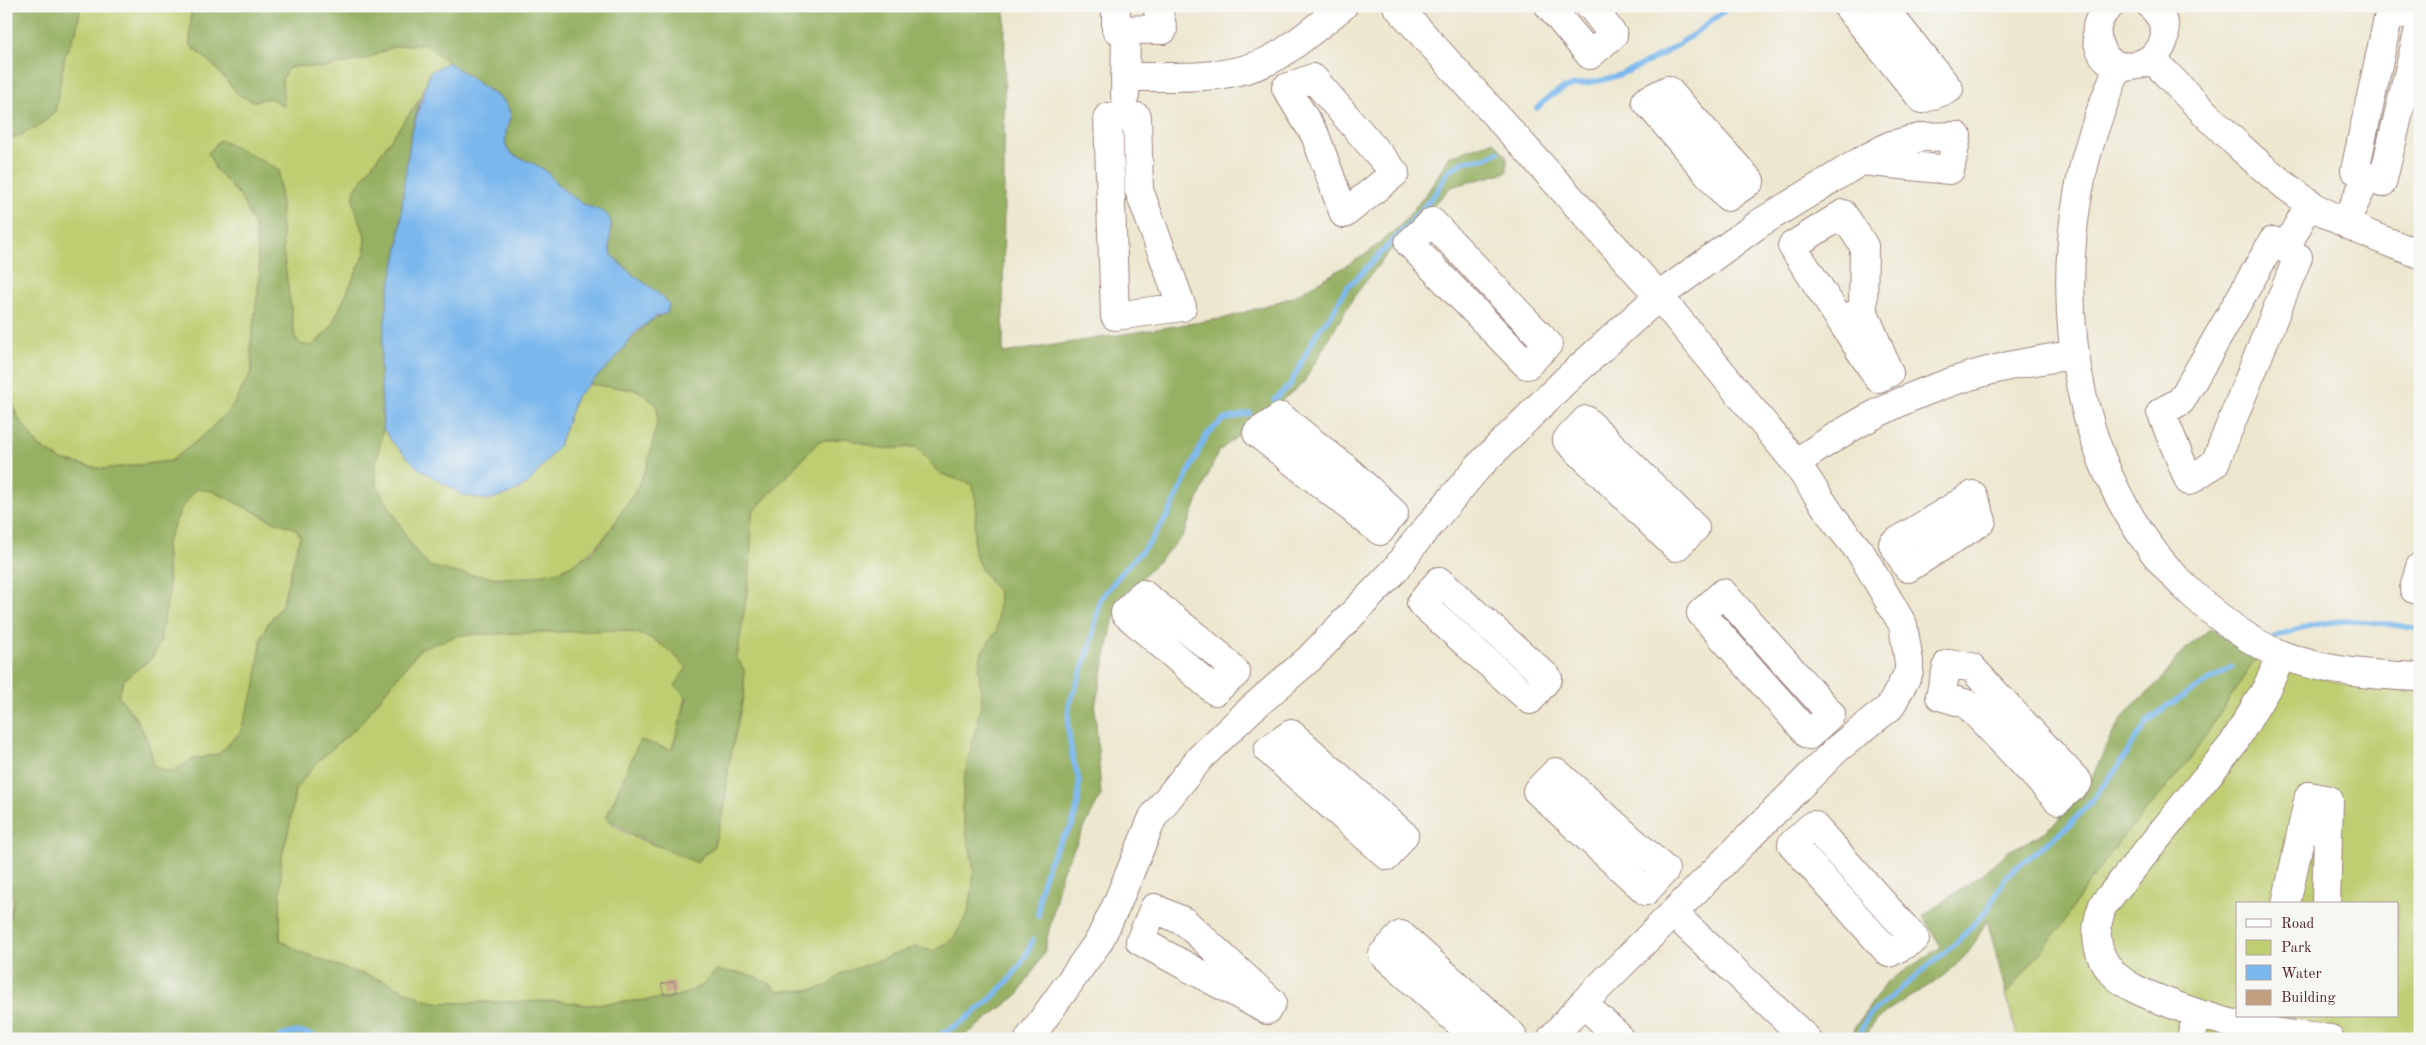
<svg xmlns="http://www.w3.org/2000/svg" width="2426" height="1045" font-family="'Old Standard TT',serif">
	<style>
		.green { fill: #bece71; stroke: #84764e; fill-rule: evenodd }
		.forest { fill: #96b163; stroke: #706847; fill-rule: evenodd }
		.water { fill: #7ab7ed; stroke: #626b8c }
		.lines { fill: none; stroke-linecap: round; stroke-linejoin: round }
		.stream { stroke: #7ab7ed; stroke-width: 5.5 }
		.building { fill: #c3a07d }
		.minor-casing { stroke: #9c837d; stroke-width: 30 }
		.minor { stroke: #fff; stroke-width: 28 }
	</style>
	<rect width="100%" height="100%" fill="#f6f6f2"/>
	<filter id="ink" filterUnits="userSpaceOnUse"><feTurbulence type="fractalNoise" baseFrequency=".02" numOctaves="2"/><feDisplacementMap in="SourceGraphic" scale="10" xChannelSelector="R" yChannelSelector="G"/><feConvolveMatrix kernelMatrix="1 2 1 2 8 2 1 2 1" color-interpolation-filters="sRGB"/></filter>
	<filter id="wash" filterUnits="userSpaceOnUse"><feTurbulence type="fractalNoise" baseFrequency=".0096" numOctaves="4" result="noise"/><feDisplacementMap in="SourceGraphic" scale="20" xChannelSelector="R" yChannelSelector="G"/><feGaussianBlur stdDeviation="1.12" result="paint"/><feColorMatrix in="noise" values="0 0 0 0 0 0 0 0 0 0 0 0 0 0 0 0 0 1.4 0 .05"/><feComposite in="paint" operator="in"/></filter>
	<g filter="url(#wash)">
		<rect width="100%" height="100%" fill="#ede7cf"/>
		<path class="green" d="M81,6H191L190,45L212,64L240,96L254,101L270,98L288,68L300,66L321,68L366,59L393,47L424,43L448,62L430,72L420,99L355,189L358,219L365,235V253L331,327L313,346L302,345L295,338L283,251L279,169L229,184L240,196L255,227L260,276L251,343L252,371L231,409L202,437L171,461L103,469L61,460L39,446L17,416L6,382V141L36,128L55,112L65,55L76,31Z
			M587,384L638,390L657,405C662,461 615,545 564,569C541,580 503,578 478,576C463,574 444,573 430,566C418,560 404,532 397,520C390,509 380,497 376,484C371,467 379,445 383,428L393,443L559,445L576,397Z
			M846,438L880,449L917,447L939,473L971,484C982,505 971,531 975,553C978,568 990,581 999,593L997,631L982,652L979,668L982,701L964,780L962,811L974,869L973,887L968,913L953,939L934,951L915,947L841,974L829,985L814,990L778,991L769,983L703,985L682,995L659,999L586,1005L560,1001L439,1003L422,999L388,982L349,970L301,952L280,940L281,860L290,824L295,789L318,761L358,726L421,648L460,635L619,630C655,635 662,644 688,667C687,700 682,719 671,750L640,740L606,818C630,842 669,850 702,856L713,848L724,809L729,763L744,693V670L737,658L750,571L752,513L819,441Z
			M197,488L212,491L271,520L296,528L300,536L282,605L267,625L261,640L256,685L240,732L219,754L194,759L173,771H164L154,766C148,735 139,720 118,696L124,679L152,658L169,590L166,544L181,509Z
			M2256,658C2315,678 2357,691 2420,690V1039H2018L2006,994L2061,927L2082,892L2120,841L2191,758ZM2237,904H2397V1016H2237Z
			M6,891L14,899L6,930Z"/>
		<path class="forest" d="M6,6H81L76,31L65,55L55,112L36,128L6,141Z
			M191,6H1005L1003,353L1226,318L1293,297L1366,254L1401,225L1427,193L1450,156L1494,141L1507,157V172L1451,187L1387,254L1353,298L1303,383L1218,452L1183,536L1117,603L1095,707L1101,795L1062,872L1044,953L1018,995L961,1039H6V930L14,899L6,891V382L17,416L39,446L61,460L103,469L171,461L202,437L231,409L252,371L251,343L260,276L255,227L240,196L216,170L208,153L220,140L279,169L283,251L295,338L302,345L313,346L331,327L365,253V235L353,202L355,189L420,99L411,135L404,183L399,243L388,295L380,365L383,428L376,466V484L412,546L429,566L457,573L498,578L529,577L563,570L591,553L603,540L633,495L647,466L658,419L657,405L638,390L587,384C596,376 606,369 614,360C631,341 642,322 667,313L629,270L612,256L609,243L611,224L606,214L583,204L559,186L546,171L514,157L506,147L505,132L511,114L504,101L448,62L424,43L393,47L366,59L321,68L300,66L288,68L282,80L284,106L270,98L254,101L240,96L212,64L190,45ZM846,438L880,449L917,447L939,473L971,484C982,505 971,531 975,553C978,568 990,581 999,593L997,630L982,652L979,668L982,701L964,780L962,811L974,868L973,887L968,913L953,939L934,951L915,947L840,974L829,985L814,990L778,991C760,974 739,972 715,971L703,985L682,995L659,999L586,1005L560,1001L439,1003L422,999L388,982L349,970L301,952L280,940L281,860L290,824L295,790L318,761L358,726L421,648L460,635L619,630C655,635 662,644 687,667L675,686L687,698L672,750L640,740L606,818L631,834L697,863L702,856L713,848L724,809L729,763L744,693V670L737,658L750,571L752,513L819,441ZM196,489L212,491L271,520L296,529L300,536L282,605L267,625L261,640L256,684L240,732L219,754L194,759L173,771H164L154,766C148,735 138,719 118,696L124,679L152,658L160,642L169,590L166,544L181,509Z
			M2210,629L2256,658L2191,758L2120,841L2082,892L2061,927L2006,994L1987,919C1980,932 1974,948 1963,958C1952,970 1937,981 1923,989C1904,1002 1872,1014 1866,1039H1853L1855,1027L1886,983L1941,947L1923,916L1979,876L2007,852L2040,835L2055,823L2089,784L2111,736L2129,709L2161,680L2183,651Z"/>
		<path class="water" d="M448,62L504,101L511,114C495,163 515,150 545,170C550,174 553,180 557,184C564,191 574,198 582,203C589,207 600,209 606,214C618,225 603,245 614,257C629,276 653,285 669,304L667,313L655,317L636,332L613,361L576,397L559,445L528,484L509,494L487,500L463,495L418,468L393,443L383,428L380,365L388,295L399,243L404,183L411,135L430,72Z"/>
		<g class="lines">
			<path class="stream" d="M1537,108C1569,76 1581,89 1616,76C1659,60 1695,35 1730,6
				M1274,400L1290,385L1316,334L1332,314L1345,290L1409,224L1437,191L1449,170L1466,161L1487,158L1498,152
				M2274,637C2332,615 2360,619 2420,629
				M1038,916L1040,891L1048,864L1060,841L1072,826L1078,803L1079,780L1072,756L1068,727L1069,705L1090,648L1100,600L1122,572L1149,543L1168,515L1207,434L1223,420L1250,413
				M277,1039C294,1028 305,1032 323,1039
				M932,1039C971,1020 1019,981 1033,939
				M1860,1039L1862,1028L1868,1016L1955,944L1988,909L2006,876L2067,827L2089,804L2115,771L2147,722L2167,706L2232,667"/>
		</g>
		<g id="blocks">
			<path class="building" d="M674,981L677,992L664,995L661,984Z"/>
		</g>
	</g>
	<g filter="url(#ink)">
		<use href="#blocks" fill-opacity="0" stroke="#9c837d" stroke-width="1"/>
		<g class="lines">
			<defs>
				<path id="minor" d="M1116,6V29L1163,30L1157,6
					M1397,6L1659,296L1796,463L1835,521L1861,553L1903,625L1909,662V672L1890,707L1837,749L1583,1003L1551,1039
					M1549,6L1590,55L1613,35L1591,6
					M1847,6L1922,99L1949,89L1882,6
					M2110,6C2101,13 2095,25 2097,36C2104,99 2200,52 2151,6
					M2420,14H2389L2355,170L2382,183L2420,25
					M2152,59C2202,110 2251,163 2309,203C2342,225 2383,241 2420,254
					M2119,66C2104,100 2091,134 2083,170C2050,313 2079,486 2188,590C2215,615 2248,642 2282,655C2325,672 2374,675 2420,677
					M1125,77C1177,76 1237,83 1282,53C1303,39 1323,22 1343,6
					M1313,78L1395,173L1344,214L1315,135L1286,88Z
					M1668,90L1750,181L1728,197L1646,101Z
					M1125,95L1126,29
					M1108,117H1137L1139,190L1182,307L1115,316Z
					M1843,214L1864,246L1863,310L1841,321L1792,246Z
					M1432,222L1548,344L1527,365L1409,243Z
					M2345,222L2368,176
					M2273,241L2298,257L2215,463L2189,481L2161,412L2181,401Z
					M2285,249L2310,203
					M1841,321L1878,378L1889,373L1863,310
					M1281,417L1350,472L1394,513L1380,531L1257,433Z
					M1586,420L1695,528L1676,547L1567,440Z
					M1796,463C1883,401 1969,367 2075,355
					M1973,495L1982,521L1908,568L1893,544Z
					M2420,567L2414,589L2420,590
					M1439,581L1548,678L1530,700L1421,603Z
					M1723,593L1831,714L1809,735L1701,613Z
					M1143,594L1220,656L1236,673L1215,691L1125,613Z
					M2282,655L2266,689L2233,744L2103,905C2094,928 2094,953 2112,972C2125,986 2143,993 2161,1000C2221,1024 2265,1033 2330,1039
					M1948,664L1971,667L2078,782L2058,800L1967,704L1940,696Z
					M1291,734L1404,835L1388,856L1268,750Z
					M1556,772L1665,870L1646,891L1537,791Z
					M1813,825L1915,939L1889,953L1792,844Z
					M2286,904L2309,796L2329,800L2326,904
					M1154,908L1185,922L1272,1002L1267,1010L1140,941Z
					M1674,914L1807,1039
					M1583,1003L1618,1036
					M1029,1039L1099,941L1116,906L1153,817L1200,758L1250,710L1309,659L1396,569L1412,546L1478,467L1565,381L1659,296L1760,223L1861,161L1891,145L1923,137L1957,136L1950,170L1861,161
					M1477,1039L1383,954L1401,935L1512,1035L1509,1039
					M2191,1039L2197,1014"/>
			</defs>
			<use href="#minor" class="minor-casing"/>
			<use href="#minor" class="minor"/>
		</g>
	</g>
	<rect width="2426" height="1045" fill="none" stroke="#f6f6f2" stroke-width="25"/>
	<rect x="2236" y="902" width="162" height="115" fill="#f6f6f2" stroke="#b1a0a2"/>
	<rect x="2246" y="919" width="25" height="8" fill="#ffffff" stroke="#b1a0a2"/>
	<text x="2281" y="928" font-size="15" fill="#4a1f2b">Road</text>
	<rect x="2246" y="940" width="25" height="15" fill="#bece71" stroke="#b1a0a2"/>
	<text x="2281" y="952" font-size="15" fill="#4a1f2b">Park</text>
	<rect x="2246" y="965" width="25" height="15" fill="#7ab7ed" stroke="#b1a0a2"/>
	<text x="2281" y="978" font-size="15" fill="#4a1f2b">Water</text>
	<rect x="2246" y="990" width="25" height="15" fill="#c3a07d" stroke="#b1a0a2"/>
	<text x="2281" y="1002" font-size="15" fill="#4a1f2b">Building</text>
</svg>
